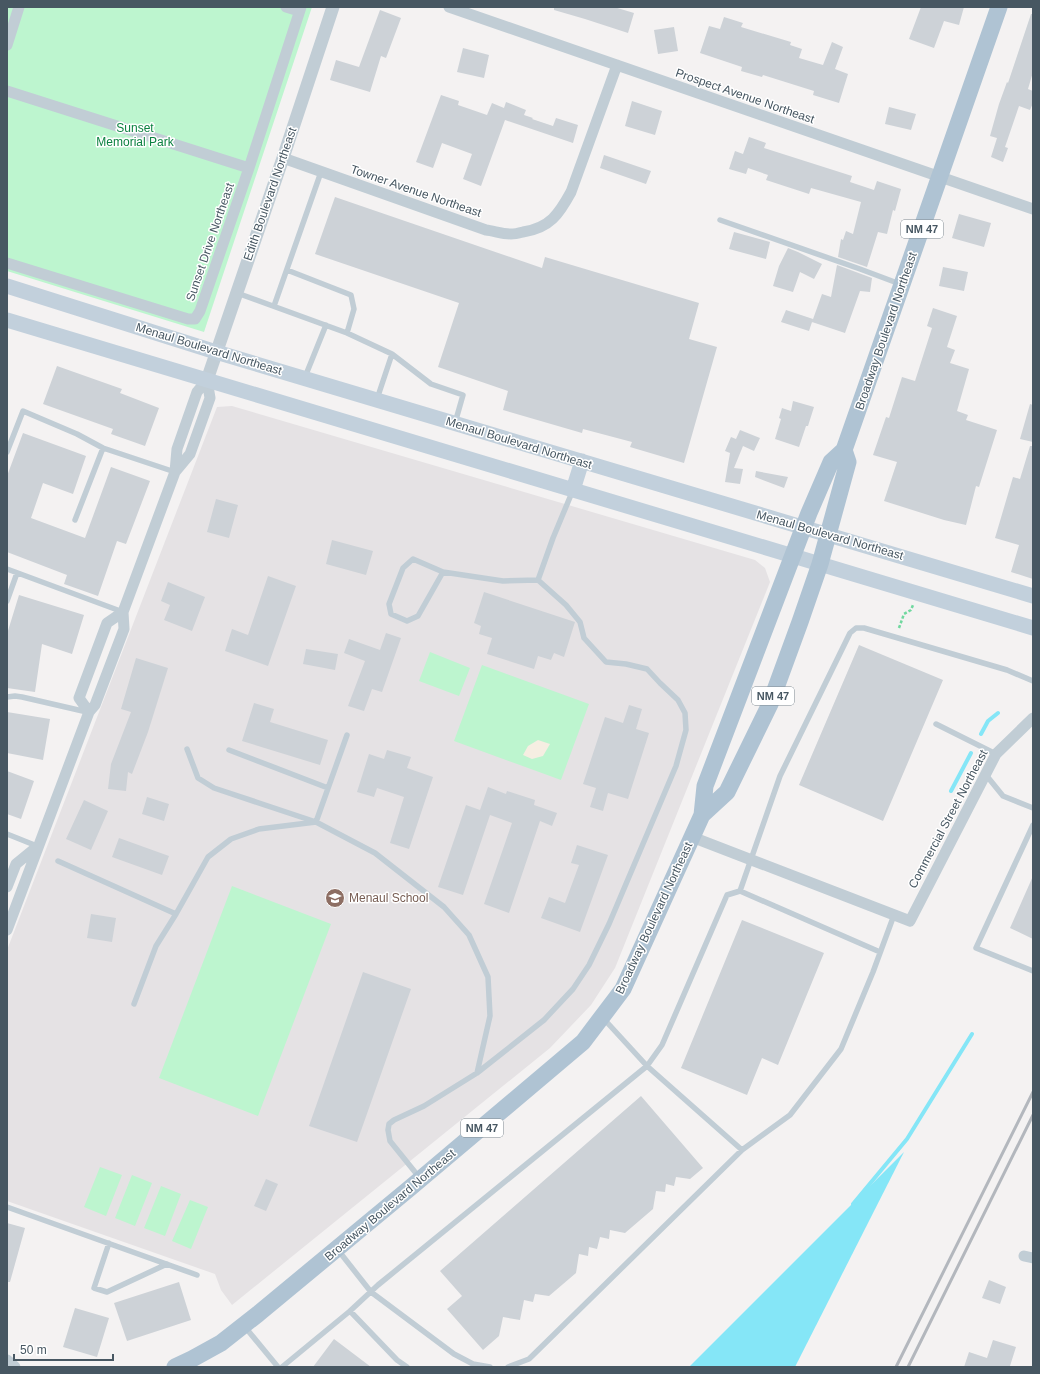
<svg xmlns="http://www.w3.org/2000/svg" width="1040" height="1374" font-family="Helvetica,sans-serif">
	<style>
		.education { fill: #e5e2e4 }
		.green { fill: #bdf5cf }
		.sand { fill: #f6eee2 }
		.water { fill: #85e6f7 }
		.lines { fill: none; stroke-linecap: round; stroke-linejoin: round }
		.stream { stroke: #85e6f7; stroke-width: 4 }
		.building { fill: #cdd2d7 }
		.path { stroke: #70d89f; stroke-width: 2.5; stroke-dasharray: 3 2; stroke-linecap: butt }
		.service { stroke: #c1cdd5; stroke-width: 5.5 }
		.minor { stroke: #c1cdd5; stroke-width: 11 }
		.tertiary { stroke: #c1cdd5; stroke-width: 13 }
		.secondary { stroke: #c2d0dc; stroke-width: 15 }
		.primary { stroke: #afc3d3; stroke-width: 17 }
		.rail { stroke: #b3b7bd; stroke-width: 3 }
		.labels { text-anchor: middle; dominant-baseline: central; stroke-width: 3; stroke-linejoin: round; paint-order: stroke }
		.shield { fill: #fff; stroke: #7e8991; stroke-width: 1 }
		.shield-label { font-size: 11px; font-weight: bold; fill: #475762 }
		.street-label { font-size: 12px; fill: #475762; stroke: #fff }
		.park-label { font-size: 12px; fill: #0c8241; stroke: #fff }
		.education-label { font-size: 12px; fill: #785e54; stroke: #fff; text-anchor: start }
	</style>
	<rect width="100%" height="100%" fill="#f4f2f2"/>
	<path class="education" d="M232,406L755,560L765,568L770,582L615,968L591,1005L550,1048L232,1305L221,1290L215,1274L7,1201V950L217,407Z"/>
	<path class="green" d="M7,7H312L204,332L7,271Z
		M430,652L470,668L459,696L419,681Z
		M482,665L589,704L561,780L454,741Z
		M232,886L331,924L258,1116L159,1078Z
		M100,1167L122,1175L106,1216L84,1207Z
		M132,1175L152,1183L135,1226L115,1218Z
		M161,1186L181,1194L165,1236L144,1228Z
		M190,1200L208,1207L191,1249L172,1241Z"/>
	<path class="sand" d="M538,740L550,744L543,756L532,759L523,755L528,746Z"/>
	<path class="water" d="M904,1152L795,1367H689Z"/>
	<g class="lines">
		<path class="stream" d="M981,734L988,721L998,713
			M951,791L971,753
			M853,1204L907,1139L972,1034"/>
	</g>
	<path class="building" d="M554,7H614L634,13L628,33L585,19L554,10Z
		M921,7H964L959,25L944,21L934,48L909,39Z
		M380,10L401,18L386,58L381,56L370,92L330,80L336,60L359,67Z
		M1031,14H1033V72L1028,89L1033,91V103L1030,110L1019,106L1005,147L1008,148L1003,162L991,157L997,138L990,136L999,104L1007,82L1008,83Z
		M724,17L743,23L741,27L791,42L790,45L802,49L799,58L823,65L832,42L843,47L835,69L848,74L839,103L813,95L814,91L763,75L762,77L741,71L742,67L700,53L709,26L720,29Z
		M674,27L678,51L658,54L654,30Z
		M463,48L489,55L484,78L457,72Z
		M441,95L459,101L458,105L487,115L492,103L504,108L506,102L526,110L524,115L533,118L532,119L553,126L556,118L578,125L573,143L505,120L481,186L463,179L472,154L442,143L433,168L416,162Z
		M632,101L662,111L655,135L625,126Z
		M889,107L916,114L911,130L885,124Z
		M749,137L766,143L764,148L852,176L850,182L874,190L877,181L901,189L895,211L893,210L887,234L878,232L867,267L838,257L841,239L843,240L846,231L853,234L861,202L811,188L809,194L766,180L768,175L748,168L746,174L729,169L735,151L743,154Z
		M604,155L651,171L646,184L600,168Z
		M335,197L542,268L545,257L699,303L689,339L717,347L684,463L630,447L632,442L583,429L582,433L503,410L508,391L438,367L459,303L315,254Z
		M959,214L991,223L984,247L952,238Z
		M734,232L770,242L766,259L729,249Z
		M788,248L798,252L822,264L814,279L800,272L793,292L773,286L779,266Z
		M837,265L872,278L870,292L860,291L845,333L812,322L822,294L831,297Z
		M943,267L968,272L964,291L939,286Z
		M933,308L957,316L947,347L955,350L950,363L969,369L957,411L968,415L966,420L997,430L979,487L976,486L966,525L944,520L884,501L897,462L873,455L886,417L889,418L902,377L915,381L932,328L927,326Z
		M786,310L813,319L809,331L781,322Z
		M57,366L122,389L120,393L159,408L145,446L111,434L113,429L43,404Z
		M793,401L814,407L808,426H806L799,447L775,439L781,419L779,418L782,408L791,411Z
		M1030,404L1033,405V442L1020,439Z
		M740,430L760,438L754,451L743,446L734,468L743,469L740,484L725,482L730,453L725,451L731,437L736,439Z
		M23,433L86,456L73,494L43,483L31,518L85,538L111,467L150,481L126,544L117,541L98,596L64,584L67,575L7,552V476Z
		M1030,446H1033V579L1011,572L1019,545L995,538L1013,477L1020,479Z
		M756,471L788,477L784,488L755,477Z
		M216,499L238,505L229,538L207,532Z
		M332,540L373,551L366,575L326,564Z
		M268,576L296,586L268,666L225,651L232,629L248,635Z
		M168,582L205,597L192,631L164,620L170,605L161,601Z
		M484,592L575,622L564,657L554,653L551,660L538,656L534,669L487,654L492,638L479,634L481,626L474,623Z
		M19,595L84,615L72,654L42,644L35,692L7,688V634Z
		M386,633L401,638L382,692L372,689L364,711L348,706L365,661L344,653L349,639L380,650Z
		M859,645L943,680L883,821L799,785Z
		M306,649L338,654L335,670L303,664Z
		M136,658L168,668L148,732L132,774L128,772L126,791L108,789L111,764L131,712L121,709Z
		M254,703L274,709L270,722L328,740L320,765L242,741Z
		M629,705L642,709L636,729L649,733L628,799L608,793L603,811L590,807L596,788L583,784L605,717L623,723Z
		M7,712L50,719L43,760L7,753Z
		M387,750L411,757L407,768L433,777L409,849L390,843L404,797L377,788L374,797L357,792L369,754L384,759Z
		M7,771L34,781L21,819L7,814Z
		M488,787L506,794L507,791L535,800L534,805L557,813L552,826L540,821L509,913L484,904L512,823L490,815L463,895L438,887L466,805L480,810Z
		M147,797L169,804L164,821L142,814Z
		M84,800L108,811L91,850L66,839Z
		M119,838L169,856L162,875L112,857Z
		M577,845L608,855L580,932L541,918L549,897L565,903L579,865L571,863Z
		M1033,876V939L1010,928Z
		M91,914L116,918L112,942L87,938Z
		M742,920L824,953L778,1065L762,1058L747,1095L681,1068Z
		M363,972L411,989L357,1142L309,1126Z
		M641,1096L703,1168L690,1179L676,1177L674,1186L666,1184L665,1192L656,1191L653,1209L625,1233L610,1230L609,1239L600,1237L597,1249L589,1247L588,1256L579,1254L576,1273L549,1296L535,1294L533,1302L524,1300L520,1320L503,1317L499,1336L483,1350L447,1309L462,1296L440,1271Z
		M266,1179L278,1184L266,1211L254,1206Z
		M7,1223L25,1228L10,1282H7Z
		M989,1280L1006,1287L1000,1304L982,1298Z
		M179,1282L191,1320L127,1341L114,1303Z
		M75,1308L109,1318L97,1357L63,1347Z
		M334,1339L371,1367H313Z
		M993,1340L1016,1347L1010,1366L1009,1367H964L969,1352L987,1358Z"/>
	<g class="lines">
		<path class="path" d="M899,628L904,614L911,610L913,605"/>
		<path class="service" d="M720,220L860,269L900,284
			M287,270L351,295L354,309L347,333
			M237,293L347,333L392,354L431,384L463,395L455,423
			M274,306L321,172
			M305,377L326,325
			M377,399L392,354
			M7,452L23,411L77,434L103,448L175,472
			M75,520L103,448
			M7,569L123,612
			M443,572L418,616L407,621L391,614L389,604L403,568L413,559L443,572L503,581L538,580
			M7,601L17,573
			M7,697L15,696L22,697L87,712
			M936,724L996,754
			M187,749L198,778L214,788L316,822L347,735
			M229,750L328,788
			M986,775L1003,796L1033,808
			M1033,825L976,948L1033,971
			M7,834L37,846
			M58,861L176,914L208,857L231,839L259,829L316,822L375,853L444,907L469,935L488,977L490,1016L477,1073
			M740,891L880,952
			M134,1004L156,946L176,914
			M603,1018L647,1066L742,1150L790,1115L841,1049L873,972L894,915
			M419,1177L390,1141L388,1130L389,1124L394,1120L424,1106L477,1073L544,1020L573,989L589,965L609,924L676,766L686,730L685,713L678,700L660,683L647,669L626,664L606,662L584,638L580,622L566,605L538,580L553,538L573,490
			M7,1207L197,1275
			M109,1243L94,1288L107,1292L167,1264
			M338,1250L371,1292L454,1354L473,1364L490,1367
			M350,1311L378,1285L647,1066L662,1045L727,895L740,891L780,776L850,633L856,628H864L1007,670L1033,681
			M245,1327L278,1367
			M282,1367L350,1311L397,1360L407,1367
			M508,1367L529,1359L742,1150"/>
		<path class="minor" d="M286,7L299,11
			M449,7L1033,209
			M7,45L19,7
			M7,91L249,168
			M283,158L486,230C494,231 503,234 511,234C515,234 519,233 523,232C550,228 559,214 571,192L617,65
			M7,263L188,319H195L200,311L249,168L301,7
			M175,472L190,454L210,398L207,380
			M89,712L79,698L107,623L123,612
			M692,837L910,921L996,754L1033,718
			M7,887L16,864L38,846
			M7,930L89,712L95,705L124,629L123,612L175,472L177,449L197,392L207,380
			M1024,1256L1033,1258
			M7,1360L15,1367"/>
		<path class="tertiary" d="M207,380L283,158L333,7"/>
		<path class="secondary" d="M7,286L216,352L1033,596
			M7,320L1033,628
			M573,490L582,461"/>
		<path class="primary" d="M702,815L727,792L770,704L800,622L820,564L848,462L844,450
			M175,1367L192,1359L221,1343L258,1314L410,1188L583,1042L623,989L702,815L705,786L809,513L831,462L844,450L999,7"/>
		<path class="rail" d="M896,1367L1033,1092
			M908,1367L1033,1115"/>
	</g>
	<defs>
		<symbol id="school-disc" viewBox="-11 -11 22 22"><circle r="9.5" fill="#8d6e63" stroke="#fff"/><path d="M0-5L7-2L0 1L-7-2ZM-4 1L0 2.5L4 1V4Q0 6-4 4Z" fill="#fff"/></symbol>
	</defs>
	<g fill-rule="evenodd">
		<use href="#school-disc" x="324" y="887" width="22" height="22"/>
	</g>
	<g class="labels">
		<g class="shield">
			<rect x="901" y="220" width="42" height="18" rx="3"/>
			<rect x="752" y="687" width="42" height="18" rx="3"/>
			<rect x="461" y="1119" width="42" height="18" rx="3"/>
		</g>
		<g class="shield-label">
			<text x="922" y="229">NM 47</text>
			<text x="773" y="696">NM 47</text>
			<text x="482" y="1128">NM 47</text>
		</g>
		<g class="street-label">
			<text transform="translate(745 96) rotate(19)">Prospect Avenue Northeast</text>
			<text transform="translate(416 191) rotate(19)">Towner Avenue Northeast</text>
			<text transform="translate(270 194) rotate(-71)">Edith Boulevard Northeast</text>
			<text transform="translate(210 242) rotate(-71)">Sunset Drive Northeast</text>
			<text transform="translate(886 331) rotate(-71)">Broadway Boulevard Northeast</text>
			<text transform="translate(209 349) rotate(17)">Menaul Boulevard Northeast</text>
			<text transform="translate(519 443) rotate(17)">Menaul Boulevard Northeast</text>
			<text transform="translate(830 535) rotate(16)">Menaul Boulevard Northeast</text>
			<text transform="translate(948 819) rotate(-62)">Commercial Street Northeast</text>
			<text transform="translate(654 918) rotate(-65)">Broadway Boulevard Northeast</text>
			<text transform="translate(390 1205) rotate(-40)">Broadway Boulevard Northeast</text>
		</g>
		<g class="park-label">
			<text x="135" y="128">Sunset<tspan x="135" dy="14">Memorial Park</tspan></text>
		</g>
		<g class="education-label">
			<text x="349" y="898">Menaul School</text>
		</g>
	</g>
	<rect width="1040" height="1374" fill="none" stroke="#475762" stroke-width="16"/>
	<path d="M14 1354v6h99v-6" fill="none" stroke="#475762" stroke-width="2"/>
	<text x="20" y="1354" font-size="12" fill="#475762" stroke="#ffffff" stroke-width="3" paint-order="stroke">50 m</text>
</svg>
